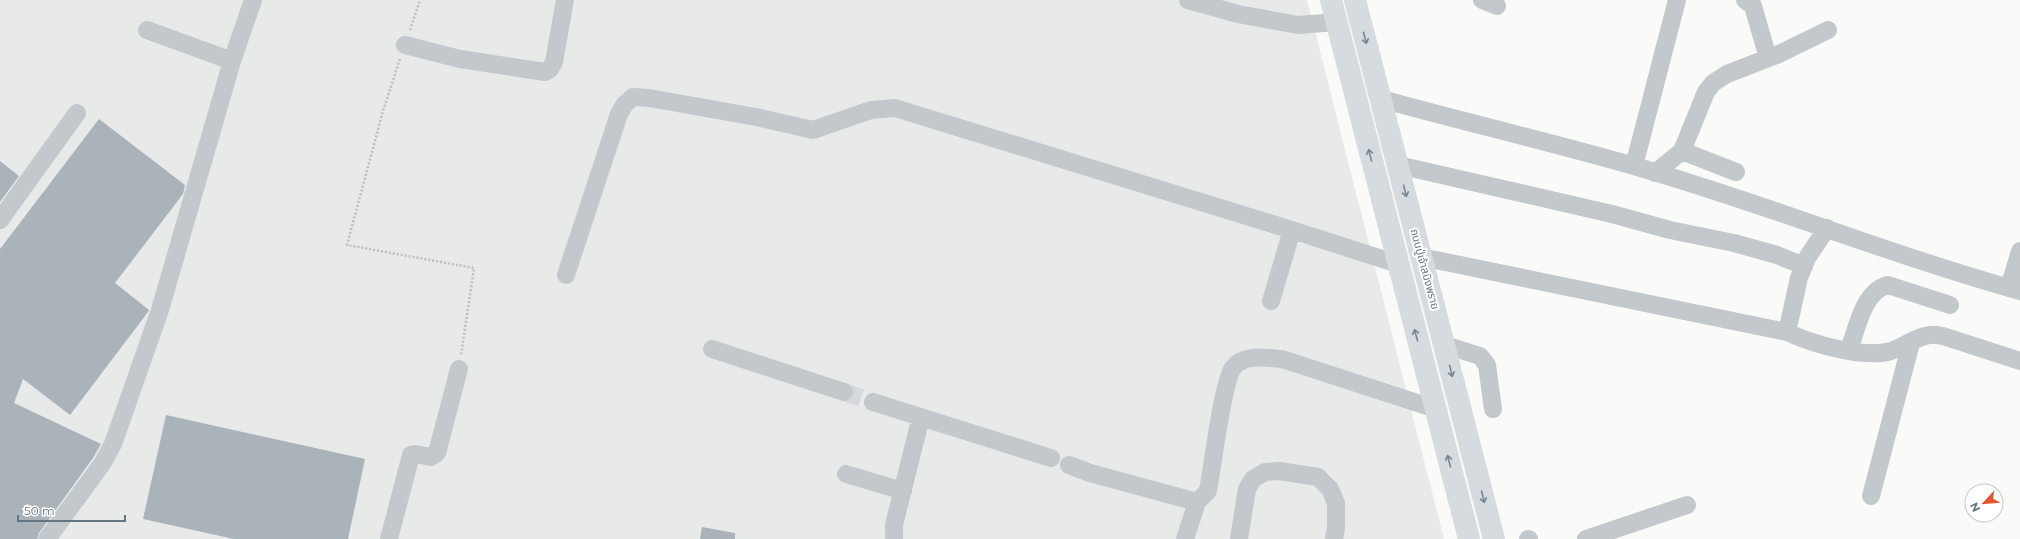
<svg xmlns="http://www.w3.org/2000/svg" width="2020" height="539" font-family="Montserrat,'Noto Sans Thai',sans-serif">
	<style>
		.built { fill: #e8e9e9 }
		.building { fill: #aab3b9 }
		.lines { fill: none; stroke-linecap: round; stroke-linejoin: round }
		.minor-tunnel { stroke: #d5d9db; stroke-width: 18; stroke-dasharray: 18 9; stroke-linecap: butt }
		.path { stroke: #bbbfc2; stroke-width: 2.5; stroke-dasharray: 2 2; stroke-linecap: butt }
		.minor { stroke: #c3c8cc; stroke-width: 18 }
		.major { stroke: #d6dbdf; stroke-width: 22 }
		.oneway { stroke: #768591 }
		.labels { text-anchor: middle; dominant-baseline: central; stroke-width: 4; stroke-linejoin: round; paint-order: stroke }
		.street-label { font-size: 11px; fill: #657683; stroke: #fff }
	</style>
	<rect width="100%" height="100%" fill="#fafaf8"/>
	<path class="built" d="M0,0H1307L1444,539H0Z"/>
	<path class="building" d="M99,119L185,185L183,194L115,283L149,310L148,312L70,415L23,379L14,403L101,444L93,458L39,533L37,539H0V249Z
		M0,161L19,176L0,202Z
		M166,415L365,459L348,539H234L143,519Z
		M702,527L735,533V539H700Z"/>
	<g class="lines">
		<path class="minor-tunnel" d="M844,392L873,402"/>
		<path class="path" d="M410,30L420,0
			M400,59L383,111L347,245L474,268L461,355"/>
		<path class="minor" d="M1188,0L1238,14L1298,25L1337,22
			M1482,0L1497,6
			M1745,0L1753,6L1768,58
			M147,30L232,61
			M405,45L460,59L545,72L550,69L554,62L565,0
			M1381,99C1465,122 1550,142 1634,166C1764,203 1890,255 2020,291
			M1682,151L1736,172
			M1398,165L1612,214L1670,230L1734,243L1777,255L1804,266
			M1634,166L1677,0
			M1655,173L1682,151L1706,92L1713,83L1727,74L1779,54L1828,30
			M0,220L77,113
			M1421,257L1787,332L1799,278L1807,258L1827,228
			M566,275L619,114L625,104L633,97L649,98L756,117L813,130L871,110L895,108L1292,230L1398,264
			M2009,288L2020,251
			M1271,301L1292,230
			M1787,332C1812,344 1864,359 1891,351C1903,347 1920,335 1931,335C1935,334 1940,336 1943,336L2020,361
			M1445,345L1480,356L1487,365L1493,409
			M712,349L844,392
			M1849,350C1857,329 1863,291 1888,285L1950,305
			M873,402L1051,458
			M1069,465L1090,473L1197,502L1208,491C1212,469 1223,381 1233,368C1244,353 1267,358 1282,359L1436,409
			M846,474L903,491
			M1871,496L1911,343
			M47,539L102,464L113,444L160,310L232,61L253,0
			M389,539L411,455L415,454L431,457L437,453L459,369
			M894,539V525L921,417
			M1185,539L1197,502
			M1239,539L1247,489L1253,479L1265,472L1279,471L1318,477L1330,489L1336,503V528L1334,539
			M1528,539H1529
			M1586,539L1687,505"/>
		<path class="major" d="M1331,0L1469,539
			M1355,0L1494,539"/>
	</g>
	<defs><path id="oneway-shaft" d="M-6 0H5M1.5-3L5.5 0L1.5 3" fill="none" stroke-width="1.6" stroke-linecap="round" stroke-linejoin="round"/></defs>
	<g class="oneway">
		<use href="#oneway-shaft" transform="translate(1365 38) rotate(75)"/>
		<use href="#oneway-shaft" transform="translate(1370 155) rotate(-104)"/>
		<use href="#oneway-shaft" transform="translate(1405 191) rotate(76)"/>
		<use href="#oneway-shaft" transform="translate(1416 335) rotate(-105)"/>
		<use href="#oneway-shaft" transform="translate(1451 371) rotate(76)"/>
		<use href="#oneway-shaft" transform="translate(1449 461) rotate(-104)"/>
		<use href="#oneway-shaft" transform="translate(1483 497) rotate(76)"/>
	</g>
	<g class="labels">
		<g class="street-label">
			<text transform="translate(1425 269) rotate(75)">ถนนปู่เจ้าสมิงพราย</text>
		</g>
	</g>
	<g transform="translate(1984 503) rotate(244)"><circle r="19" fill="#ffffff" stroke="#c1c8cd"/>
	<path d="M0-3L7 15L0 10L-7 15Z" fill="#e4572e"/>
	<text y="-6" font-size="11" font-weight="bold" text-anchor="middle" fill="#657683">N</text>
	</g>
	<path d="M18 515v6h107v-6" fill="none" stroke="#657683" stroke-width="2"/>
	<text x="24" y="515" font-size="12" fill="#657683" stroke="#ffffff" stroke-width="3" paint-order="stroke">50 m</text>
</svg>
